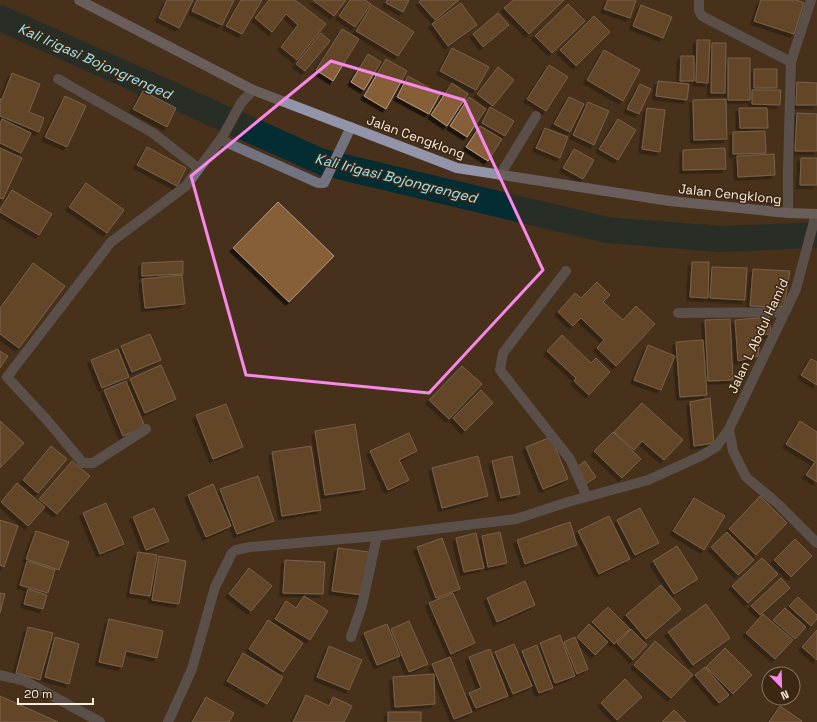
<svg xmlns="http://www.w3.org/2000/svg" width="817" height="722" font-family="'Space Grotesk',sans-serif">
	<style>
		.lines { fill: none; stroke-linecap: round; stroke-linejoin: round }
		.canal { stroke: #042c33; stroke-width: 26 }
		.building { fill: #865f39; stroke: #b49a82; filter: url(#shadow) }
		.street { stroke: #717380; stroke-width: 10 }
		.secondary { stroke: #9294a9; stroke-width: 10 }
		.marked { fill: none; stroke: #f888e9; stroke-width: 3; stroke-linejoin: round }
		.labels { text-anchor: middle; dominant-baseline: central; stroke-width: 3; stroke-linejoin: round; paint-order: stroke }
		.street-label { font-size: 13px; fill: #fdeee2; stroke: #3c2712 }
		.water-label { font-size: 14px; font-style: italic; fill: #98e9fb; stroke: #3c2712 }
	</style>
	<defs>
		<filter id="shadow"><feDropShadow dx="-3.5" dy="3.5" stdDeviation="0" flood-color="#0009"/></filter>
	</defs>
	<rect width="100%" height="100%" fill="#47311c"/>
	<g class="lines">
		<path class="canal" d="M0,18L322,162L607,230L720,239L817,235"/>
	</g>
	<path class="building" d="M167,0H193L179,28L159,18Z
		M197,0H234L222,25L192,11Z
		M241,0H262L242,34L226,26Z
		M269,0H295L326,24L297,60L281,47L298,25L286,14L272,32L255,18Z
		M313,0H346L334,16Z
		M350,0H365L371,4L355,27L339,16Z
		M387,0H409L403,12L386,3Z
		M421,0H459L435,20L419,2Z
		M513,0H564L529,34L504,8Z
		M608,0H636L630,18L604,9Z
		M761,0H796L804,3L794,34L754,21Z
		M461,3L477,25L448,46L432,24Z
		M568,4L585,21L552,53L535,36Z
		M372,5L414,32L398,56L356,31Z
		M641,5L672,17L663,38L633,26Z
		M498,13L509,25L483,47L473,34Z
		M594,16L610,32L576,66L560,50Z
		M342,29L359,39L333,81L316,70Z
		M321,33L330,41L305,71L296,64Z
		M697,40H710L708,83L696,82Z
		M712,43H726L725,93H711Z
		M452,48L489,67L476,90L440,71Z
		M604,50L640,70L623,101L587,80Z
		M368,54L381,62L364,90L351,82Z
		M681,56H694V81H680Z
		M728,58H750V100H728Z
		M386,59L407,71L386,109L364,96Z
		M549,65L568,77L546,111L527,99Z
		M498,67L514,80L493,106L477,94Z
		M754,69H777V88H754Z
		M12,73L40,84L29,112L44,118L39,132L0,116V99H2Z
		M408,76L440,94L429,114L397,97Z
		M658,81L689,84L687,100L656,96Z
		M797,82L817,83V105H796Z
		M452,83L468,94L447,126L431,115Z
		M640,84L651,89L639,114L627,109Z
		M752,90H781L780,105L752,104Z
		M143,91L176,108L167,127L133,109Z
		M65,96L86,106L67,147L45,137Z
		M469,97L486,109L467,137L450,126Z
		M569,97L584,104L570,132L554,124Z
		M726,99L727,139L694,140L693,100Z
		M588,102L609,111L594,145L573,135Z
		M490,107L514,121L505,136L482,123Z
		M647,108L665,110L660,152L642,149Z
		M739,108H767L768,128H740Z
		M797,113L817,114V151H795Z
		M2,119L31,133L21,153L0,143V124Z
		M618,119L636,130L618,160L599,149Z
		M480,126L502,139L488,161L466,147Z
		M545,128L568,137L560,158L536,148Z
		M765,131L766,153L733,154V132Z
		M147,147L186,168L177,186L137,165Z
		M0,148L22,158L3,199L0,198Z
		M725,148L726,169L683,170V150Z
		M574,149L594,160L583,179L563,168Z
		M774,154L775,175L738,177L737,156Z
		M801,158H817V185H800Z
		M86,183L124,210L107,233L69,207Z
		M12,190L52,214L39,235L0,212V209Z
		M278,202L334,256L289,302L233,248Z
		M183,261V274L142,276V263Z
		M692,262H709L708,298L690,297Z
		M33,263L65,286L19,348L0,334V308Z
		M712,267L747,268L745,300L710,298Z
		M753,269L790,271L784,307L750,306Z
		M182,275L185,304L145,308L142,279Z
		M597,282L610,295L603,302L623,320L636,306L655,324L616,366L597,348L604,340L581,318L573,326L558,312L575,293L581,298Z
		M769,317L771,334L761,335L758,356L738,361L735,320Z
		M730,319L733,380L708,381L705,320Z
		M150,334L161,360L132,372L121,346Z
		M562,335L591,363L596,358L610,372L589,395L574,381L576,378L547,351Z
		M703,340L707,395L680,397L676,342Z
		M648,345L675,356L661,390L634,380Z
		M118,349L129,377L102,388L91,360Z
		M0,351L8,356L0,368Z
		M811,359L817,362V385L801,375Z
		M161,365L176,399L145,413L130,379Z
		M462,366L482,384L449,419L429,400Z
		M126,381L145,427L123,436L104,390Z
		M481,390L493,403L465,431L453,418Z
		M710,398L714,443L694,446L690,402Z
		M642,403L683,440L664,460L642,441L634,450L614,432Z
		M226,404L243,447L213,459L196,415Z
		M0,421L24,443L0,468Z
		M800,421L817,432V482L806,475L815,462L786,444Z
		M355,424L365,489L325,495L315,431Z
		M613,432L641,459L622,478L594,451Z
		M409,433L417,451L399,460L409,480L388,490L370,451Z
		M551,437L568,479L543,489L526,447Z
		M51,446L67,459L38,493L23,480Z
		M311,446L321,510L282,516L272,452Z
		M478,456L488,496L442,508L432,468Z
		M512,456L520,494L501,498L492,461Z
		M72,461L90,476L57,514L39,499Z
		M585,461L596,477L586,484L576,468Z
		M258,476L274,521L237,534L220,489Z
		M17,483L45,507L28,526L1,502Z
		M213,484L231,526L206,537L188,495Z
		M760,496L787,523L756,555L729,529Z
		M694,498L725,516L704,550L673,531Z
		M106,503L124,544L100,554L83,513Z
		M154,508L169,541L146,550L133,517Z
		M640,508L659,543L635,555L617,520Z
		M609,516L630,559L599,574L578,531Z
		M0,520L18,526L4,567L0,565Z
		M570,522L577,545L525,564L517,540Z
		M36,531L69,542L59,570L26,559Z
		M500,532L507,563L488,567L482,536Z
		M727,532L754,560L738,575L711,547Z
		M476,533L484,568L464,572L456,538Z
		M442,538L460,589L436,598L417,547Z
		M795,539L812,556L791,577L774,560Z
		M677,546L698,579L674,594L653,561Z
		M338,548L369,552L363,595L332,591Z
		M138,552L157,555L150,596L130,593Z
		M159,556L186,561L179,604L152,600Z
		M762,558L778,574L748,603L732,586Z
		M285,560L325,562L323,594L283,593Z
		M27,561L55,570L48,593L20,585Z
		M249,568L272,586L251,611L229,594Z
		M781,578L790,588L760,615L751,606Z
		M525,581L535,605L497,622L487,598Z
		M661,585L681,609L646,639L626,615Z
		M28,589L47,595L43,609L24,604Z
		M0,593L5,594L0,613Z
		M453,593L475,643L451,654L429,603Z
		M304,596L328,611L310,640L275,619L286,601L296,608Z
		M798,597L817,615V619L811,626L789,606Z
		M706,604L730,638L693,665L668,632Z
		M608,607L630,629L614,644L592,622Z
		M785,608L806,627L795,639L773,620Z
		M763,614L793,640L775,659L746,633Z
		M109,619L163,631L157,658L126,651L122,667L99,662Z
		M268,620L303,643L283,672L249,649Z
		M409,621L428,664L409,672L391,629Z
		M387,624L400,656L377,665L364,633Z
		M589,624L608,642L595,655L577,637Z
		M28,627L53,633L40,680L16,673Z
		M631,629L647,645L633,660L617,643Z
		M817,630V660L802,647Z
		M560,635L575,676L555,683L540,643Z
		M55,637L79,644L69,684L45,677Z
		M575,637L588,669L577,674L564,642Z
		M655,641L693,675L671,698L634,665Z
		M514,644L532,686L513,694L495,652Z
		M537,645L553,688L539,693L522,651Z
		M329,646L362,660L349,690L317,677Z
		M725,648L752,675L733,694L706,667Z
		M490,649L508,696L476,708L469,693L481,688L469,657Z
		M243,653L283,677L267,704L227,681Z
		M450,657L472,712L454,719L432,664Z
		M705,667L729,695L719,703L695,675Z
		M434,674L435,704L395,707L393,677Z
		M625,679L642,697L617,720L601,703Z
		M306,695L329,706L333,697L352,706L344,722H293Z
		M0,696L58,722H0Z
		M206,697L234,713L229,722H192Z
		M780,706L802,721L801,722H769Z
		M674,710L686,722H662Z
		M388,712H421V722H388Z"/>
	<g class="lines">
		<path class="street" d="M699,0V11L702,16L791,62
			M58,79L153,133L198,168
			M221,140L318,183H324L351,127
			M500,175L536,116
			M788,213V169L791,62L811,0
			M566,271L503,353L500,370L570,459L587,497
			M678,313L785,312
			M146,429L93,463H83L46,419L7,377L111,242L186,186L223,136L241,103L253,90
			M729,429L733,451L746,477L778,504L817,543
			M351,637L362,605L377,536
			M0,675L25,681L100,722
			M168,722L192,669L215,587L232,553L236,550L250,547L377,536L516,519L568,502L648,480L701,456L716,447L729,429L796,289L816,214"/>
		<path class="secondary" d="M79,0L253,90L457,168L670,201L788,213L817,214"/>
	</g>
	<path d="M0 0H817V722H0ZM331,61L464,100L543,270L429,393L246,375L191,176Z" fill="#47311c" fill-opacity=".55" fill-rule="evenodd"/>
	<path class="marked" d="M331,61L464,100L543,270L429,393L246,375L191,176Z"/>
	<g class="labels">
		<g class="street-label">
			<text transform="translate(416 137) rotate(20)">Jalan Cengklong</text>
			<text transform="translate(730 194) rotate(6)">Jalan Cengklong</text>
			<text transform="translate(758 336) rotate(-65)">Jalan L Abdul Hamid</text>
		</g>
		<g class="water-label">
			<text transform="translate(95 61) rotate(24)">Kali Irigasi Bojongrenged</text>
			<text transform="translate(396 178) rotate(14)">Kali Irigasi Bojongrenged</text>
		</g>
	</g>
	<g transform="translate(781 686) rotate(157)"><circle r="19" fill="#3c2712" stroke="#897765"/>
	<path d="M0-3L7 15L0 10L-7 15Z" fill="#f888e9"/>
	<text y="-6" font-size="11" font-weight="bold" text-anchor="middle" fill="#fdeee2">N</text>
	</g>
	<path d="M18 698v6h75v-6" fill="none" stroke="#fdeee2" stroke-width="2"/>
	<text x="24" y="698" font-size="12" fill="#fdeee2" stroke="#3c2712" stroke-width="3" paint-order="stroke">20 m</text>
</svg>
